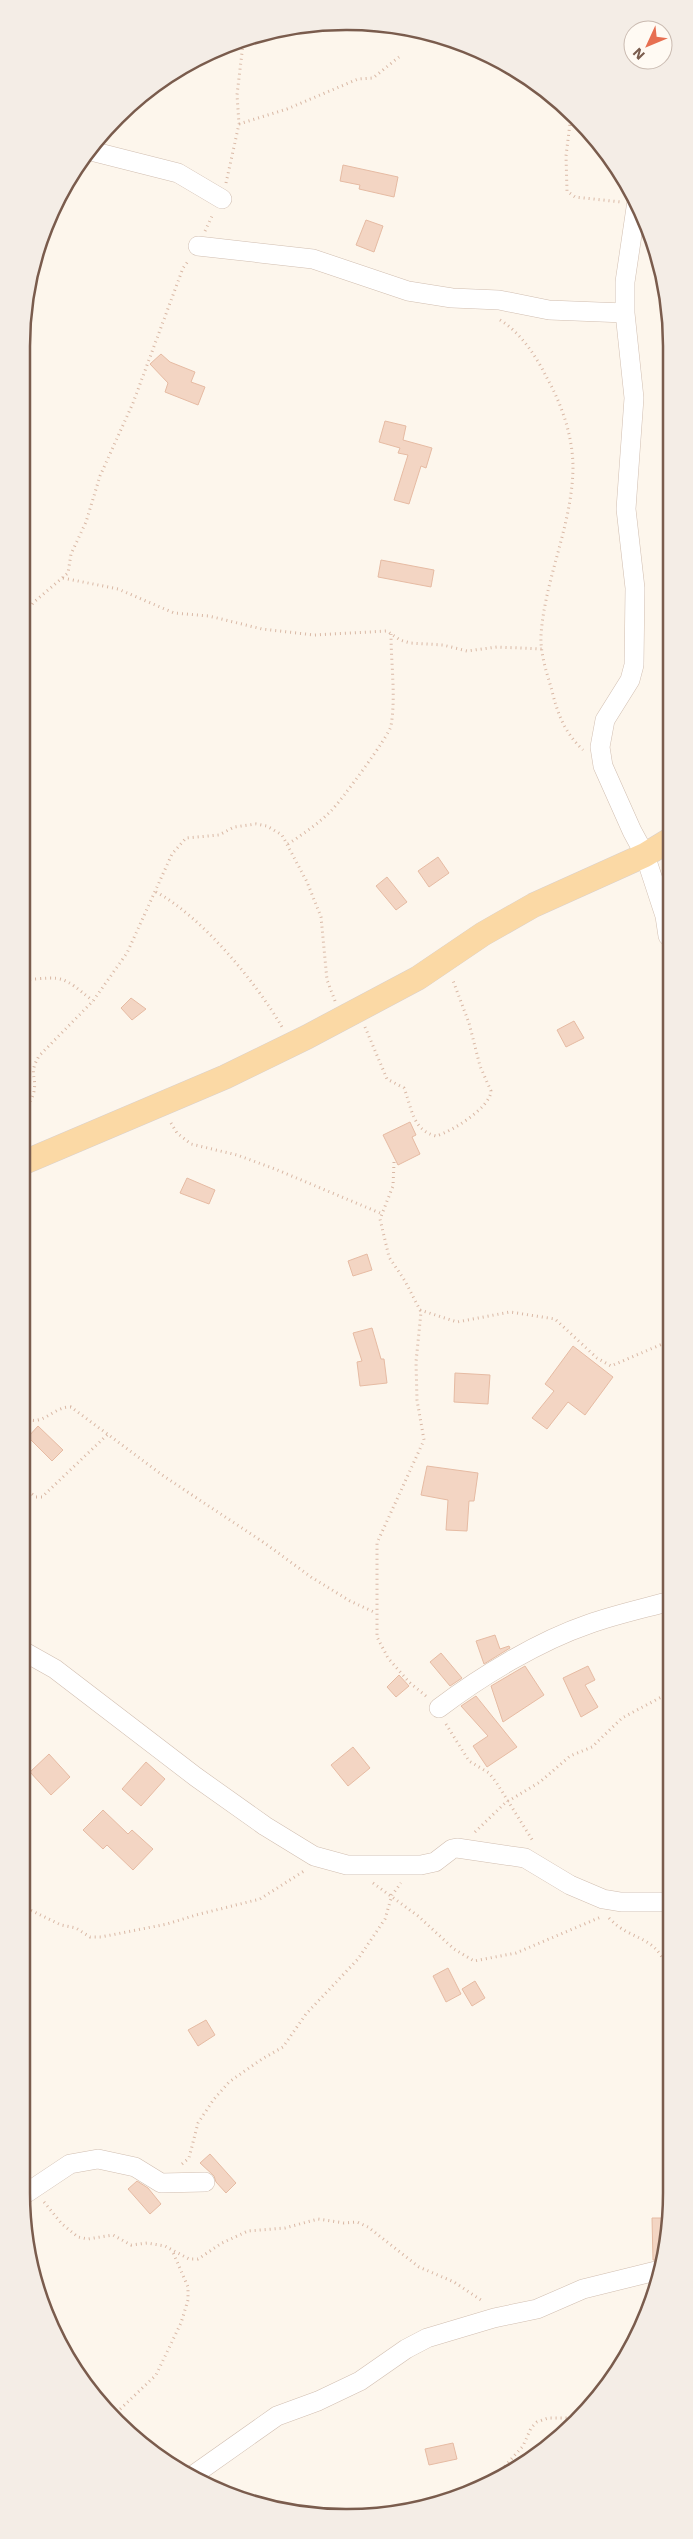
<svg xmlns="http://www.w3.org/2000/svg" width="693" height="2539" font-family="'Work Sans',sans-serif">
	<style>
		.building { fill: #f3d5c3; stroke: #e6bba3 }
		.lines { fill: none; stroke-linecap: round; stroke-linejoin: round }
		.minor-casing { stroke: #d1beb0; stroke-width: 20 }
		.major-casing { stroke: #dad1cd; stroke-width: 25 }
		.path { stroke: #d9b8a5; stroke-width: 3; stroke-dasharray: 1 4; stroke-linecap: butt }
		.minor { stroke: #fff; stroke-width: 19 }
		.major { stroke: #fbd9a5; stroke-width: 24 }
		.rim { fill: none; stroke: #7a5c4d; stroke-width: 2.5 }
	</style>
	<rect width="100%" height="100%" fill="#fdf6ec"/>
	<path class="building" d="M343,165L398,177L394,197L359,189L360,185L340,181Z
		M366,220L383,226L374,252L356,245Z
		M161,354L170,362L195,372L191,382L205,387L198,405L165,392L168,383L150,364Z
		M385,421L406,426L403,440L432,448L426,468L421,466L409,504L394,500L408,455L398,453L400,448L379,442Z
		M381,560L434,570L431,587L378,577Z
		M438,857L449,873L429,887L418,871Z
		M387,877L407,902L396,910L376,886Z
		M131,998L146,1009L132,1020L121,1008Z
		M574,1021L584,1038L566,1047L557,1030Z
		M410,1122L416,1135L412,1137L420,1154L398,1165L383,1135Z
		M187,1178L215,1190L209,1204L180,1193Z
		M367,1254L372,1270L353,1276L348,1261Z
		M372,1328L381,1359H384L387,1383L360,1386L357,1362L362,1361L353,1333Z
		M573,1346L613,1377L585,1415L568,1402L547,1429L532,1418L554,1391L545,1384Z
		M455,1373L490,1375L488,1404L454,1402Z
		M38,1426L63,1450L52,1461L28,1437Z
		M427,1466L478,1473L474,1501H469L467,1531L446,1530L448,1500L421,1495Z
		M495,1635L500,1649L509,1646L510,1648L484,1664L476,1641Z
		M441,1653L462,1678L450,1686L430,1662Z
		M525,1666L544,1695L503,1722L491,1686Z
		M588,1666L595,1680L585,1685L598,1707L581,1717L563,1678Z
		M399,1675L409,1686L396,1697L387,1687Z
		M476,1696L517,1747L487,1767L473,1746L488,1736L461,1706Z
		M353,1747L370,1768L348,1786L331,1765Z
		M49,1754L70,1777L51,1795L30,1772Z
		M146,1762L165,1779L141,1806L122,1789Z
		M103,1810L128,1834L132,1830L153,1849L133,1870L107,1845L103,1849L83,1830Z
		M448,1968L461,1994L446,2002L433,1976Z
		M475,1981L485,1998L472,2006L462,1989Z
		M206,2020L215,2035L198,2046L188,2030Z
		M210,2154L236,2183L226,2193L216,2182L214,2176L200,2163Z
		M137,2181L148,2188L161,2204L150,2214L128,2189Z
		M652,2218H666L664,2260H653Z
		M453,2443L457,2459L429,2465L425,2449Z"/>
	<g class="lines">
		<defs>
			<path id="minor" d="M91,151L178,173L222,199
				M637,201L625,282V313L634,398L626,509L635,588L634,665L630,680L605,720L600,747L603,766L632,831L645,855L665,916L668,936
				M198,246L313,259L408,291L452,298L499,300L549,310L625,313
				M23,1651L55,1669L196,1777L265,1826L314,1856L347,1865H421L435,1862L452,1849L457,1848L525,1858L570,1885L603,1899L621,1902H666
				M439,1708C481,1676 539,1641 589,1624C614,1615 641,1609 667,1602
				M22,2196L70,2164L98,2159L135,2167L161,2183L205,2182
				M192,2476L277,2416L318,2401L360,2381L406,2349L427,2338L494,2318L537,2309L583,2289L660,2270"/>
			<path id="major" d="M25,1162L225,1077L307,1037L418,978L483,934L534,905L645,855L668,841"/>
		</defs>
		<use href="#minor" class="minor-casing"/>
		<use href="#major" class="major-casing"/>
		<path class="path" d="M571,115L566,156L567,191L575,197L621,202
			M239,124L287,109L358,79L373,78L399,57
			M226,183L239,124L237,95L243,44
			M205,231L213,214
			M500,320C521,333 536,356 547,378C562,405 573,437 573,468C572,526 545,578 541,635C540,654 547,673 552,691C558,715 565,733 583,750
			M63,578L118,589L174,613L209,616L262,629L314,635L387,631L400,640L410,643L443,645L467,651L497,647L542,649
			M26,612L33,603L68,573L71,554L86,522L100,476L133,403L183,268L189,260
			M288,844C303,834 318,824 331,811C340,802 389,736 391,726C396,696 391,665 391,634
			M156,892C201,916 256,982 282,1027
			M25,980C65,976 62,976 93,1001
			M365,1027L387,1079L404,1088C412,1108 412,1130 436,1136C451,1132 490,1108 491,1091L480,1066L469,1023L452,978
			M25,1110C28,1104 33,1098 34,1091C37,1075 28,1075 39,1056L93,1001L127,953L172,854L186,838L219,835L234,827L256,824L267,826L282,835L307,882L321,917L327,980L335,1001
			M171,1123L177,1133L191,1144L237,1155L275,1169L380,1213
			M394,1162L393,1186L380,1219L389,1257L405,1281L421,1312L416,1362L417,1400L424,1440L377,1543V1637L388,1658L409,1682L427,1697
			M420,1310L457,1322L510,1312L555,1319L597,1358L611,1366L667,1342
			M24,1416C40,1430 53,1406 71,1407L165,1477L266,1544L311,1577L350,1601L376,1613
			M24,1488L36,1497H42L108,1434
			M446,1724L469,1761L489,1773L496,1782L533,1841
			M475,1832L505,1803L540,1782L570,1756L592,1747L622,1718L667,1694
			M373,1883L418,1916L454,1949L474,1961L516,1953L601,1917
			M22,1906L61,1925L76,1928L90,1937H101L167,1924L196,1915L260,1899L304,1871
			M609,1918C630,1941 653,1934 666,1965
			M182,2164L189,2158L198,2123L214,2099L229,2082L262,2059L283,2047L306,2014L358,1959L385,1919L392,1895L401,1883
			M44,2202L62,2224L78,2237L88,2239L113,2235L131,2245L147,2243L165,2246L189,2259H198L222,2243L248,2231L285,2228L318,2219L344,2223L357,2222L368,2227L419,2267L454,2282L484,2302
			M113,2416L156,2375L181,2323L188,2300V2287L172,2250
			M498,2474L523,2446L531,2428L537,2422L548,2418H573"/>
		<use href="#minor" class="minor"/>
		<use href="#major" class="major"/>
	</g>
	<path d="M0 0H693V2539H0ZM346 30H347A316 316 0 0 1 663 346V2193A316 316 0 0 1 347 2509H346A316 316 0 0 1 30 2193V346A316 316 0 0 1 346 30Z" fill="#f4ede6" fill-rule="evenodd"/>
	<path class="rim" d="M346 30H347A316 316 0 0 1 663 346V2193A316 316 0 0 1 347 2509H346A316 316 0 0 1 30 2193V346A316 316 0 0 1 346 30Z"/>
	<g transform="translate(648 45) rotate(226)"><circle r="24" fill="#fffaf3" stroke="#cabbb1"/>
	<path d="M0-4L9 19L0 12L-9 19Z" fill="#e76f51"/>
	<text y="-8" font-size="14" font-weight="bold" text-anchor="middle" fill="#7a5c4d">N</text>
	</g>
</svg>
